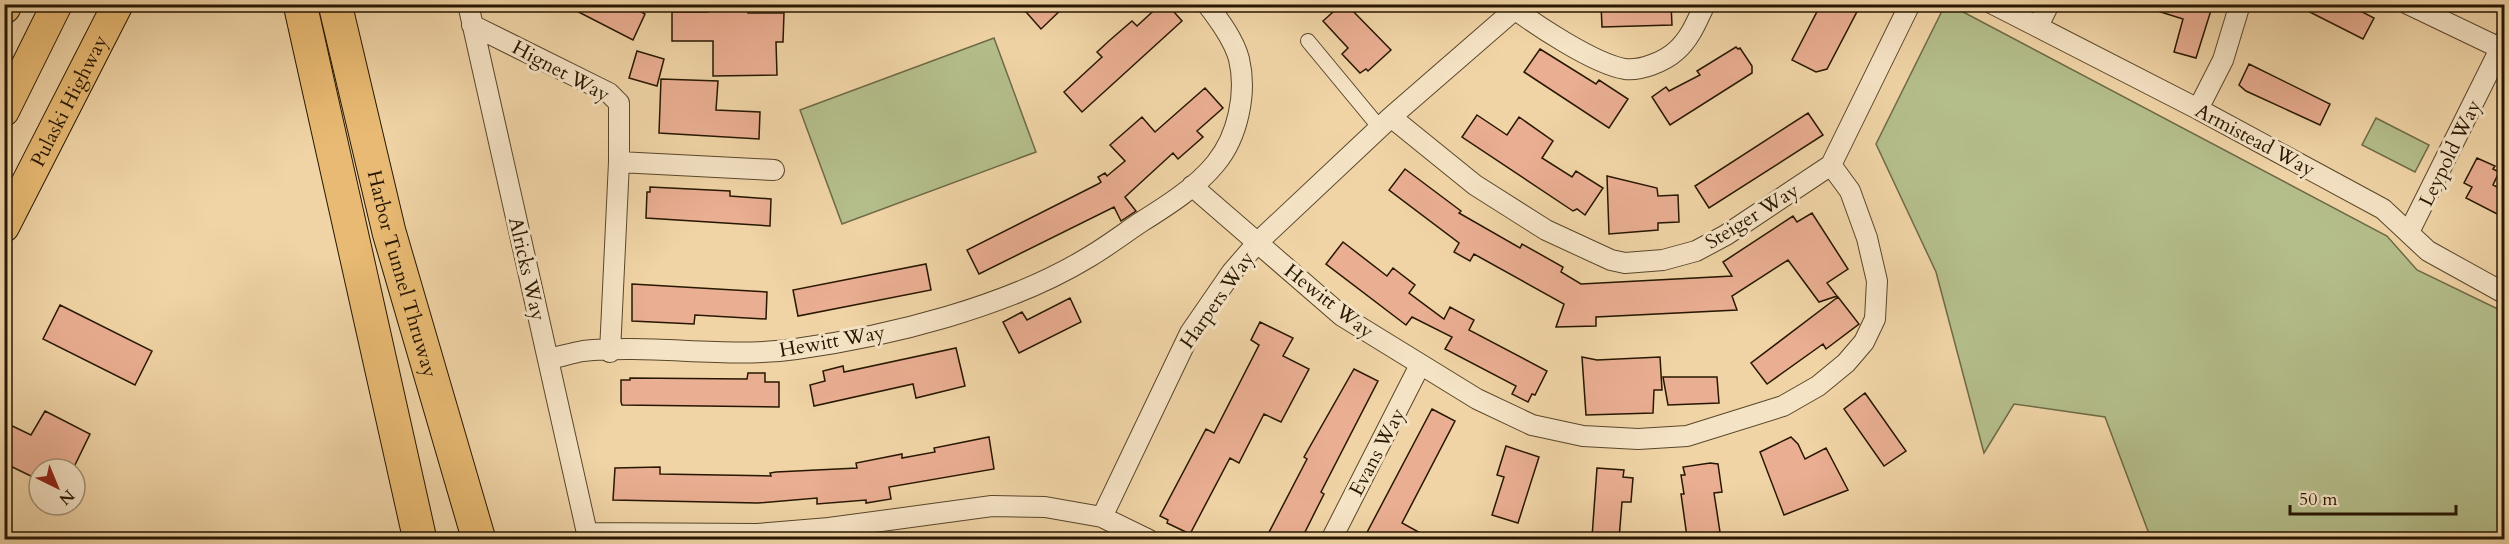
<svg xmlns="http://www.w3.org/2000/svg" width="2509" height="544" font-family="Cardo,serif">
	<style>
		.green { fill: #b4be8b; stroke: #6e6a46; stroke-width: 1.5 }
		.building { fill: #eaae92; stroke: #271701; stroke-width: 1.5 }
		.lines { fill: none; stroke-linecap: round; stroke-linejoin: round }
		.pedestrian-casing { stroke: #59462a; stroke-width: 16 }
		.minor-casing { stroke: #59462a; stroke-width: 22 }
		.primary-casing { stroke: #271701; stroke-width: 32 }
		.motorway-casing { stroke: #271701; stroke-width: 35 }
		.pedestrian { stroke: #f5e3c5; stroke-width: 14 }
		.minor { stroke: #f5e3c5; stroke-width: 20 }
		.primary { stroke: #e8ba73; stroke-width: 30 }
		.motorway { stroke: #e8ba73; stroke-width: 33 }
		.labels { text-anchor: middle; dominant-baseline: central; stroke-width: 6; stroke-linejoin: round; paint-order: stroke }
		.street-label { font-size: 20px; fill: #271701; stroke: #f5e3c5 }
	</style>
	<rect width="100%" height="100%" fill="#f0d4a6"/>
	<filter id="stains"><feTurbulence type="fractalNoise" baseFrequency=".00333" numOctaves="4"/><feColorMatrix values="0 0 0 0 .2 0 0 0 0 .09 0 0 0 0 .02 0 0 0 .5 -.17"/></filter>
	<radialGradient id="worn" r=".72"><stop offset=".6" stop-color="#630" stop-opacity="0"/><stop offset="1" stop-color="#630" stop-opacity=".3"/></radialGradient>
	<path class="green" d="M1945,5H1950L2387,236L2417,270L2504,312V539H2151L2105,417L2014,404L1984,453L1936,272L1876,144Z
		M994,38L1036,152L842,224L800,110Z
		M2376,118L2429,145L2415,172L2362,145Z"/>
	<path class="building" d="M563,4H628L645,14L633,40Z
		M708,4L748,6V13H784L783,42H776L777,75L713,76V41H672V12H708Z
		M1019,4H1067L1041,29Z
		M1161,4H1167L1182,21L1082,112L1064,92L1102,57L1097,52L1110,40L1132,21L1137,26Z
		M1342,4H1346L1391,50L1368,71L1366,69L1360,73L1342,54L1348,48L1323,21Z
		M1601,4H1671L1672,25L1602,27Z
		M1821,4H1861L1827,69L1816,72L1792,60Z
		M2149,4H2213L2196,58L2174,52L2183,19L2148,8Z
		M2294,4H2347L2374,18L2363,39Z
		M1736,47L1738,49L1740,48L1752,66V73L1670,125L1652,97L1666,87L1669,91L1700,75L1697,71Z
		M1540,49L1596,84L1599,80L1628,99L1609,128L1524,72Z
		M637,51L664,59L657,86L629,78Z
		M2249,64L2330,104L2320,125L2246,91L2239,85Z
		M661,79L718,81L716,110L760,112L759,139L659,133Z
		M1205,88L1223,108L1197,131L1203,137L1178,159L1173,153L1125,197L1136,211L1121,221L1114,207L979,274L967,250L1098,184L1101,182L1098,177L1105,173L1107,176L1125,161L1110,145L1142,117L1155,132Z
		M1808,113L1823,135L1709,208L1695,186Z
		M1477,115L1507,135L1519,117L1553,141L1542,158L1572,177L1576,171L1603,188L1585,215L1577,209L1573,211L1462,137Z
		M2477,158L2495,166L2493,169L2499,172L2493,185L2505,191V218L2466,198L2472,187L2464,183Z
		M1405,169L1461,211L1459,213L1520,248L1522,244L1563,267L1561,272L1581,284L1732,276L1723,262L1793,216L1797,222L1812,213L1848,269L1827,283L1837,296L1819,302L1788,260L1732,296L1737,310L1596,317V326L1556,327L1564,304L1474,254L1470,261L1454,252L1459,243L1389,190Z
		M1607,176L1657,188L1658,196L1678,195L1679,222L1658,223V230L1609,234Z
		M650,187L730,191V196L771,199L770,226L646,218L647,192H650Z
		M1343,242L1387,276L1393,268L1415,285L1409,293L1444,319L1450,307L1474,320L1469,330L1547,371L1535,395L1532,394L1528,402L1512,394L1516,386L1445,349L1452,337L1412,317L1406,325L1326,264Z
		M926,264L931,290L798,316L793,290Z
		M632,284L767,292L766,319L695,315L694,324L632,321Z
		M1838,297L1859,324L1826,349L1823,344L1767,384L1751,363Z
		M1070,298L1081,322L1019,353L1003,322L1022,312L1027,320Z
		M60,305L152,351L135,385L43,339Z
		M1260,322L1293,338L1283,356L1309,369L1281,422L1264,414L1239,463L1230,458L1190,534L1167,523L1168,520L1160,516L1206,429L1214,433L1259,345L1251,340Z
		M956,348L965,386L916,398L913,384L814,406L810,385L825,381L823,371L843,366L844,372Z
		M1582,357L1597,360L1660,357L1662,390H1654L1653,413L1586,415Z
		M1354,369L1378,381L1321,492L1324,494L1301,540H1265L1307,459L1304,457Z
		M748,373H765V382H779V407L622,405L621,402V380H630V378L747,379Z
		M1663,377H1717L1719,403L1668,405Z
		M1865,393L1906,451L1884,466L1844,409Z
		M1432,409L1455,421L1402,523L1433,540H1363Z
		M45,411L90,434L73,469H39V480L4,463V422L31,435Z
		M989,437L994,469L889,487L891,499L866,503V500L817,504V498L758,503L613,500L615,468L660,467V474L771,476L770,473L776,472L857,468L856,463L902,454V458L935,452L934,448Z
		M1791,437L1798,444L1805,459L1826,448L1848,490L1784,515L1760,452Z
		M1506,446L1539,457L1518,523L1492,515L1504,477L1497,475Z
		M1710,463L1718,464L1722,492L1714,493L1720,532L1687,537L1681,494H1684L1681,475H1685L1683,467Z
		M1597,468L1624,470L1623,477L1633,478L1631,502H1622L1619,539L1592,537Z"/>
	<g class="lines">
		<defs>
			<path id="pedestrian" d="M1308,41L1380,128"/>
			<path id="minor" d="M468,4L587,533L757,534L829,528L992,506L1045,507L1102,517L1149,540
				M1508,4C1534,24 1594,64 1625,69C1640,71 1664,62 1676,51C1690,39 1697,21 1705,4
				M1993,4L2198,109L2383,209L2428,251L2504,293
				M2408,4L2504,50
				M472,25L609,93L619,103V162L610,352
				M2038,26L2049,4
				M2198,109L2223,60L2240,4
				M1391,117L1475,185L1546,230L1611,260L1625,263L1663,260L1696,251L1726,235L1831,165L1910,4
				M619,162L774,170
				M1192,186L1342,316L1477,399L1532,425L1583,436L1638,439L1687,436L1783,406L1818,386L1846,363L1864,342L1875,319L1877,281L1867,238L1850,191L1831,165
				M2409,232L2504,41
				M548,359C559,357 572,353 583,351C654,344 726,359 796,349C890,336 1007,307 1089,257C1106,247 1122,235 1138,224C1165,207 1196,188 1216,163C1238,136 1247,93 1239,59C1234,40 1219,20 1207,4
				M1102,517L1190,333L1232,272L1258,242L1391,117L1521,4
				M1331,540L1420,365"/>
			<g id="primary">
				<path d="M4,111L57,4"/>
				<path id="s1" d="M4,227L118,4"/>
			</g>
			<g id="motorway">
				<path d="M300,4L420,540"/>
				<path id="s2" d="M335,4L389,232L479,540"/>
				<path d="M4,7L5,4"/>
			</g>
		</defs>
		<use href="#pedestrian" class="pedestrian-casing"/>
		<use href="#minor" class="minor-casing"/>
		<use href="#primary" class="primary-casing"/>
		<use href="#motorway" class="motorway-casing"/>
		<use href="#pedestrian" class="pedestrian"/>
		<use href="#minor" class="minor"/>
		<use href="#primary" class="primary"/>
		<use href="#motorway" class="motorway"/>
	</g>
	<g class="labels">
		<g class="street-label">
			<text transform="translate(561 71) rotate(28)">Hignet Way</text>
			<text stroke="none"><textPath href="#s1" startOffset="142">Pulaski Highway</textPath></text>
			<text transform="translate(2255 140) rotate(28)">Armistead Way</text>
			<text transform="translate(2450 153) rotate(-64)">Leypold Way</text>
			<text transform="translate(1752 216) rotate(-32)">Steiger Way</text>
			<text transform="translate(527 269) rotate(77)">Alricks Way</text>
			<text stroke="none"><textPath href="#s2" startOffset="278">Harbor Tunnel Thruway</textPath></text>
			<text transform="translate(1217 300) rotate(-55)">Harpers Way</text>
			<text transform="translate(1329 301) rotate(38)">Hewitt Way</text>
			<text transform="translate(832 341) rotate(-10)">Hewitt Way</text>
			<text transform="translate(1377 452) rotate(-62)">Evans Way</text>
		</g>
	</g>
	<rect width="2509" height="544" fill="none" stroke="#f0d4a6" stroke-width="24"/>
	<rect x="6" y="6" width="2497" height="532" fill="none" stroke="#271701" stroke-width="3"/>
	<rect x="12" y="12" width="2485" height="520" fill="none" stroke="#271701" stroke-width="1.5"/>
	<g transform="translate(57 487) rotate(137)"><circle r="28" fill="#f5e3c5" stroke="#a39177" stroke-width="1.5"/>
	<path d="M0-4.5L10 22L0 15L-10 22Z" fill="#8f2418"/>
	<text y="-9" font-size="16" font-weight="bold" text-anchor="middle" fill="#271701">N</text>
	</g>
	<path d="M2290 505v9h166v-9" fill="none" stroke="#271701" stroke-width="3"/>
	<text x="2299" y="505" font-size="18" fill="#271701" stroke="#f5e3c5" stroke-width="4.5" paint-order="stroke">50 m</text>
	<rect width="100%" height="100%" filter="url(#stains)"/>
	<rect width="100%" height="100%" fill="url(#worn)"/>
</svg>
